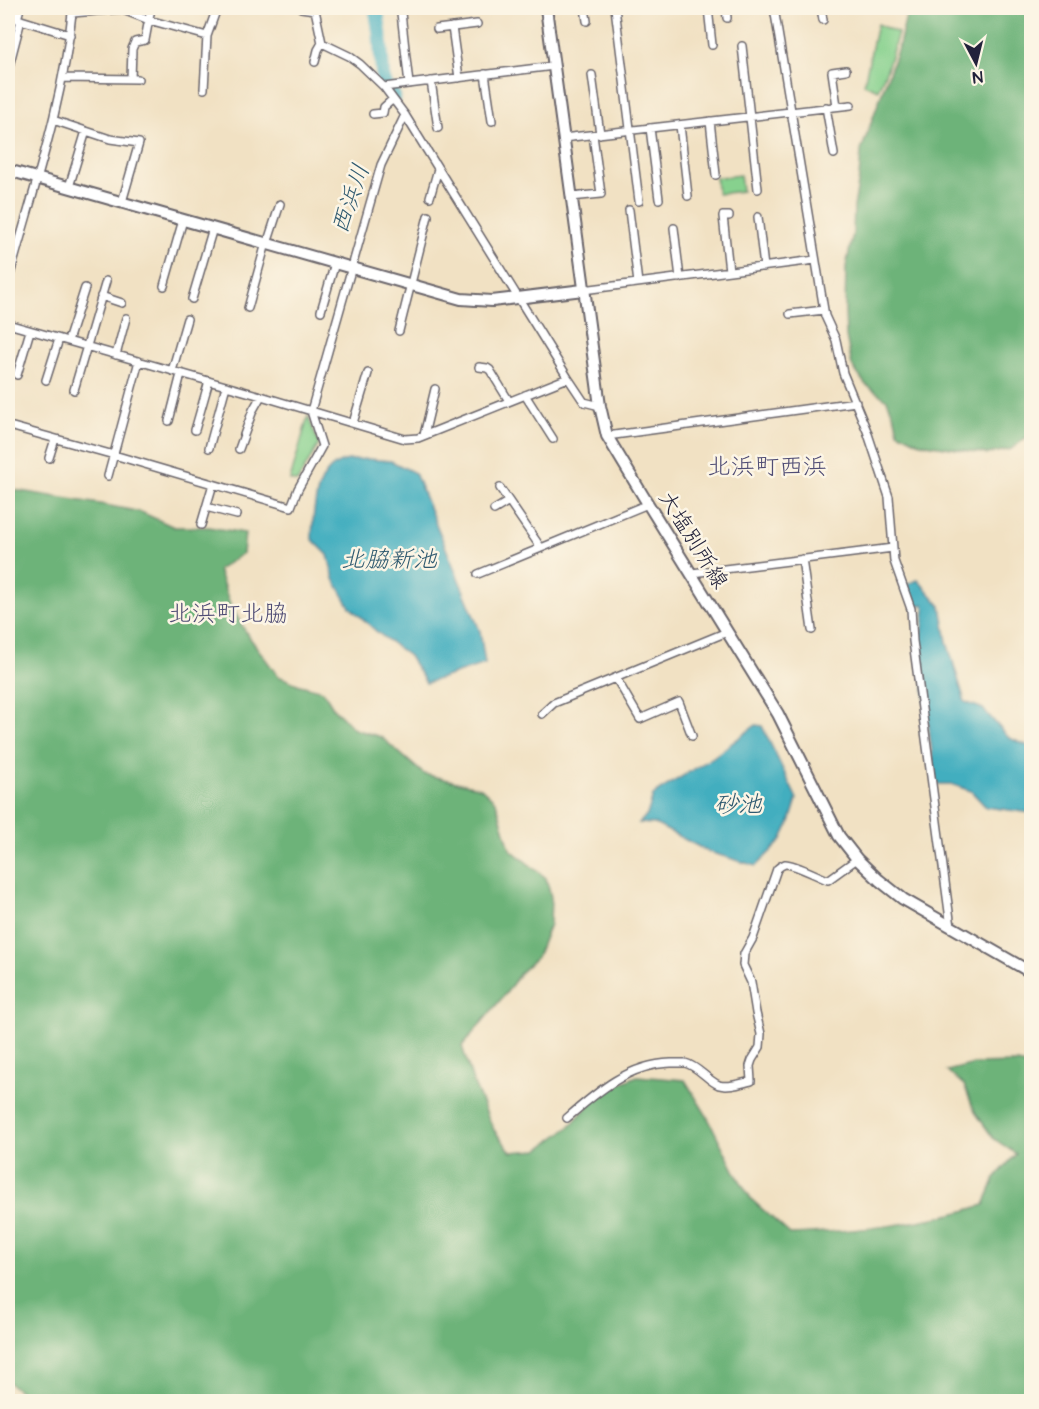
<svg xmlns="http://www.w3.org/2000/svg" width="1039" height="1409" font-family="'Architects Daughter','Klee One',sans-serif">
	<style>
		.green { fill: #87d18e; stroke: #547a64; stroke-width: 1.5 }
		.forest { fill: #6db379; stroke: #486a5a; stroke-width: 1.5 }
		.water { fill: #42aebf; stroke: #32687d; stroke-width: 1.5 }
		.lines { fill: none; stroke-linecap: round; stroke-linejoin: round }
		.river { stroke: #42aebf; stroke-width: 15 }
		.street-casing { stroke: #6a656b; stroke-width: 10 }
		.secondary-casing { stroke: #6a656b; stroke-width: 14 }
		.street { stroke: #fff; stroke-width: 7 }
		.secondary { stroke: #fff; stroke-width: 10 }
		.labels { text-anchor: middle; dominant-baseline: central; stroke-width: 5; stroke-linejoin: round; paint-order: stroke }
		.street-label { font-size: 22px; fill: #22223b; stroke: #fcf5e5 }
		.water-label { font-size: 24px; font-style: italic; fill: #2f5a70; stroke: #fcf5e5 }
		.neighbourhood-label { font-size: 24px; fill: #504d75; stroke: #fcf5e5 }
	</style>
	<rect width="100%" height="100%" fill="#fcf5e5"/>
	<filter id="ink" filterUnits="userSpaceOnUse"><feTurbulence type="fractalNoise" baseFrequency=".0167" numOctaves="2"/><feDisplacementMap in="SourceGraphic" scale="12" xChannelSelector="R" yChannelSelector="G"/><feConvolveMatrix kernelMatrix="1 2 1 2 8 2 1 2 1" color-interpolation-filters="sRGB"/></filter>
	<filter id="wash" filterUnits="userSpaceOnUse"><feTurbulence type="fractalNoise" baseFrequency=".008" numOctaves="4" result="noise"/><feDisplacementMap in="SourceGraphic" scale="24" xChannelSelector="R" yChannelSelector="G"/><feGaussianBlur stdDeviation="1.35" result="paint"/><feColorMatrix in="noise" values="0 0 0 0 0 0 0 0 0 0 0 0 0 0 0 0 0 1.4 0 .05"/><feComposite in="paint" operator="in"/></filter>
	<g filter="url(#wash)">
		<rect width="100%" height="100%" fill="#f1e1c3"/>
		<path class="green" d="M877,24L898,33L887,69L878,90L864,84Z
			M740,175L742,191L718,194L715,178Z
			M308,416L319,444L297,482L290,480Z"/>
		<path class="forest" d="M908,8H1031V434L1011,449L988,454L920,443L898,432L895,418L887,400L865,384L852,366L846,336L845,311L846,267L853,233L854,207L859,178L861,151L899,45Z
			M8,489L100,504L141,512L174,527H209L245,533L243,553L218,570L230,604L247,634L278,676L300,685L323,691L334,709L354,729L381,737L424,774L481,788L496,802L510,849L546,878L551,897L550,924L537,957L520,973L507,992L462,1046L473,1082L494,1130L511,1152L538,1150L568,1128L602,1091L637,1076L685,1080L707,1116L736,1174L751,1199L790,1234C855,1231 922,1225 984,1205L995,1178L1016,1154L993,1138L975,1112L964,1085L947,1071L974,1064L1017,1063L1031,1066V1401L33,1402L8,1382Z"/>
		<path class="water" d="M368,459L391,461L415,473L480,631L485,664L426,683L409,656L377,632L350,607L334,579L328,555L312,539C313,514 314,469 344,461C352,459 361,460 368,459Z
			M918,580L941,606L947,642L965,702L983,709L1009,738L1031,747V813L986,807L971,791L951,784H936L917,635L922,634L925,610L923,604L915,607L907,584Z
			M756,725L762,726L797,799L790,822L781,841L756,866L709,852L655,824L639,823L647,815L653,796L660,790L712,758Z"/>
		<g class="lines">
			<path class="river" d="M376,8L380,35L383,81L394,97"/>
		</g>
	</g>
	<g filter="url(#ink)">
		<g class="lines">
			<defs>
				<path id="street" d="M301,8L315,10L322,43L349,56L360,64L384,87L405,115L568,378L584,402L600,406
					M585,8L587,21
					M615,8L639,201
					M708,8L712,45
					M726,8L727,18
					M774,8L825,316L836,340L843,373L867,431L889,497L894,561L911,609L913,641L951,927
					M821,8L823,20
					M401,13L409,84
					M8,16L70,35
					M17,19L20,8
					M452,27L459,78
					M437,29L477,24
					M742,46L758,189
					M315,62L318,50L322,43
					M8,70L21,20
					M485,74L492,121
					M592,75L600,134
					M63,78L138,79
					M131,79L132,49L135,42L145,40L151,8
					M431,81L438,128
					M384,87L554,66
					M204,89L207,36
					M837,106L832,72L846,70
					M826,107L834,154
					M373,114L383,113L384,107L393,99
					M53,120L110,139L139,143L122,202
					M710,121L716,175
					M680,125L688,196
					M650,128L659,199
					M563,138L851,105
					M69,187L86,131
					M430,197L438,169
					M571,197L601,194L593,135
					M629,210L638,283
					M758,217L764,267
					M674,228L680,278
					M267,244L280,204
					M729,271L723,216H729
					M8,282C32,193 63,105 72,13L121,9L149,20L207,36L217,8
					M164,286L183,220
					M583,290L815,260
					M101,296L122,303
					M192,299L213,228
					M248,308L266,243
					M321,311L335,263
					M790,314L824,310
					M8,324L261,396L405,439L418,438L568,378
					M399,331L428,216
					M68,341L85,288
					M116,355L126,318
					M479,367L487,368L490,370L509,401
					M172,371L187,319
					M17,375L30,331
					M46,380L59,339
					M74,390L106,281
					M525,395L553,439
					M169,421L181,374
					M353,423L368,373
					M8,428L13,427L114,455L291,507L298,489L322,446L311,411L381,165L405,115
					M195,430L209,381
					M424,435L435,389
					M607,436L856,402
					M209,448L226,386
					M239,449L253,410L261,396
					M49,458L55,439
					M108,476L139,361
					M500,488L541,548
					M206,507L237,515
					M494,510L509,501
					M201,525L213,484
					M802,559L812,630
					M692,573L893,548
					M478,574L648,504
					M616,678L640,719L679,702L692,736
					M542,714L554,703L727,632
					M567,1118C597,1092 629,1064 671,1063C675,1063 680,1063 685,1063C698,1066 708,1081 719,1085C729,1088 742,1083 751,1081L750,1066L752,1060L760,1047L761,1034L756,1013L751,982L743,965L744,954L753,938L777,869C779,867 782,865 785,864C793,863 819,877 828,880L857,859"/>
				<path id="secondary" d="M546,8L600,406L607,436L648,504L778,714L839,836L857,859L879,880L903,899L1032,973
					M8,170L461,299L492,301L583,290"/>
			</defs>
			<use href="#street" class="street-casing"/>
			<use href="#secondary" class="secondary-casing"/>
			<use href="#street" class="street"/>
			<use href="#secondary" class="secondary"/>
		</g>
	</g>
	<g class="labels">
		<g class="street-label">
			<text transform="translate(693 540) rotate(58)">大塩別所線</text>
		</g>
		<g class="water-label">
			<text transform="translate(351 199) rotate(-71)">西浜川</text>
			<text x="389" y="560">北脇新池</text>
			<text x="738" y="805">砂池</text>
		</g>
		<g class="neighbourhood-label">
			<text x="767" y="467">北浜町西浜</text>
			<text x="228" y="614">北浜町北脇</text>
		</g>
	</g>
	<rect width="1039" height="1409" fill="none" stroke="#fcf5e5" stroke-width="30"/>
	<g transform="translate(976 63) rotate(173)" stroke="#fcf5e5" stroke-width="4.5" paint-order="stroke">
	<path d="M0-4.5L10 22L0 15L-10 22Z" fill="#22223b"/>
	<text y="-9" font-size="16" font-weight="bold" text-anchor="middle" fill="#22223b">N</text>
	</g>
</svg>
